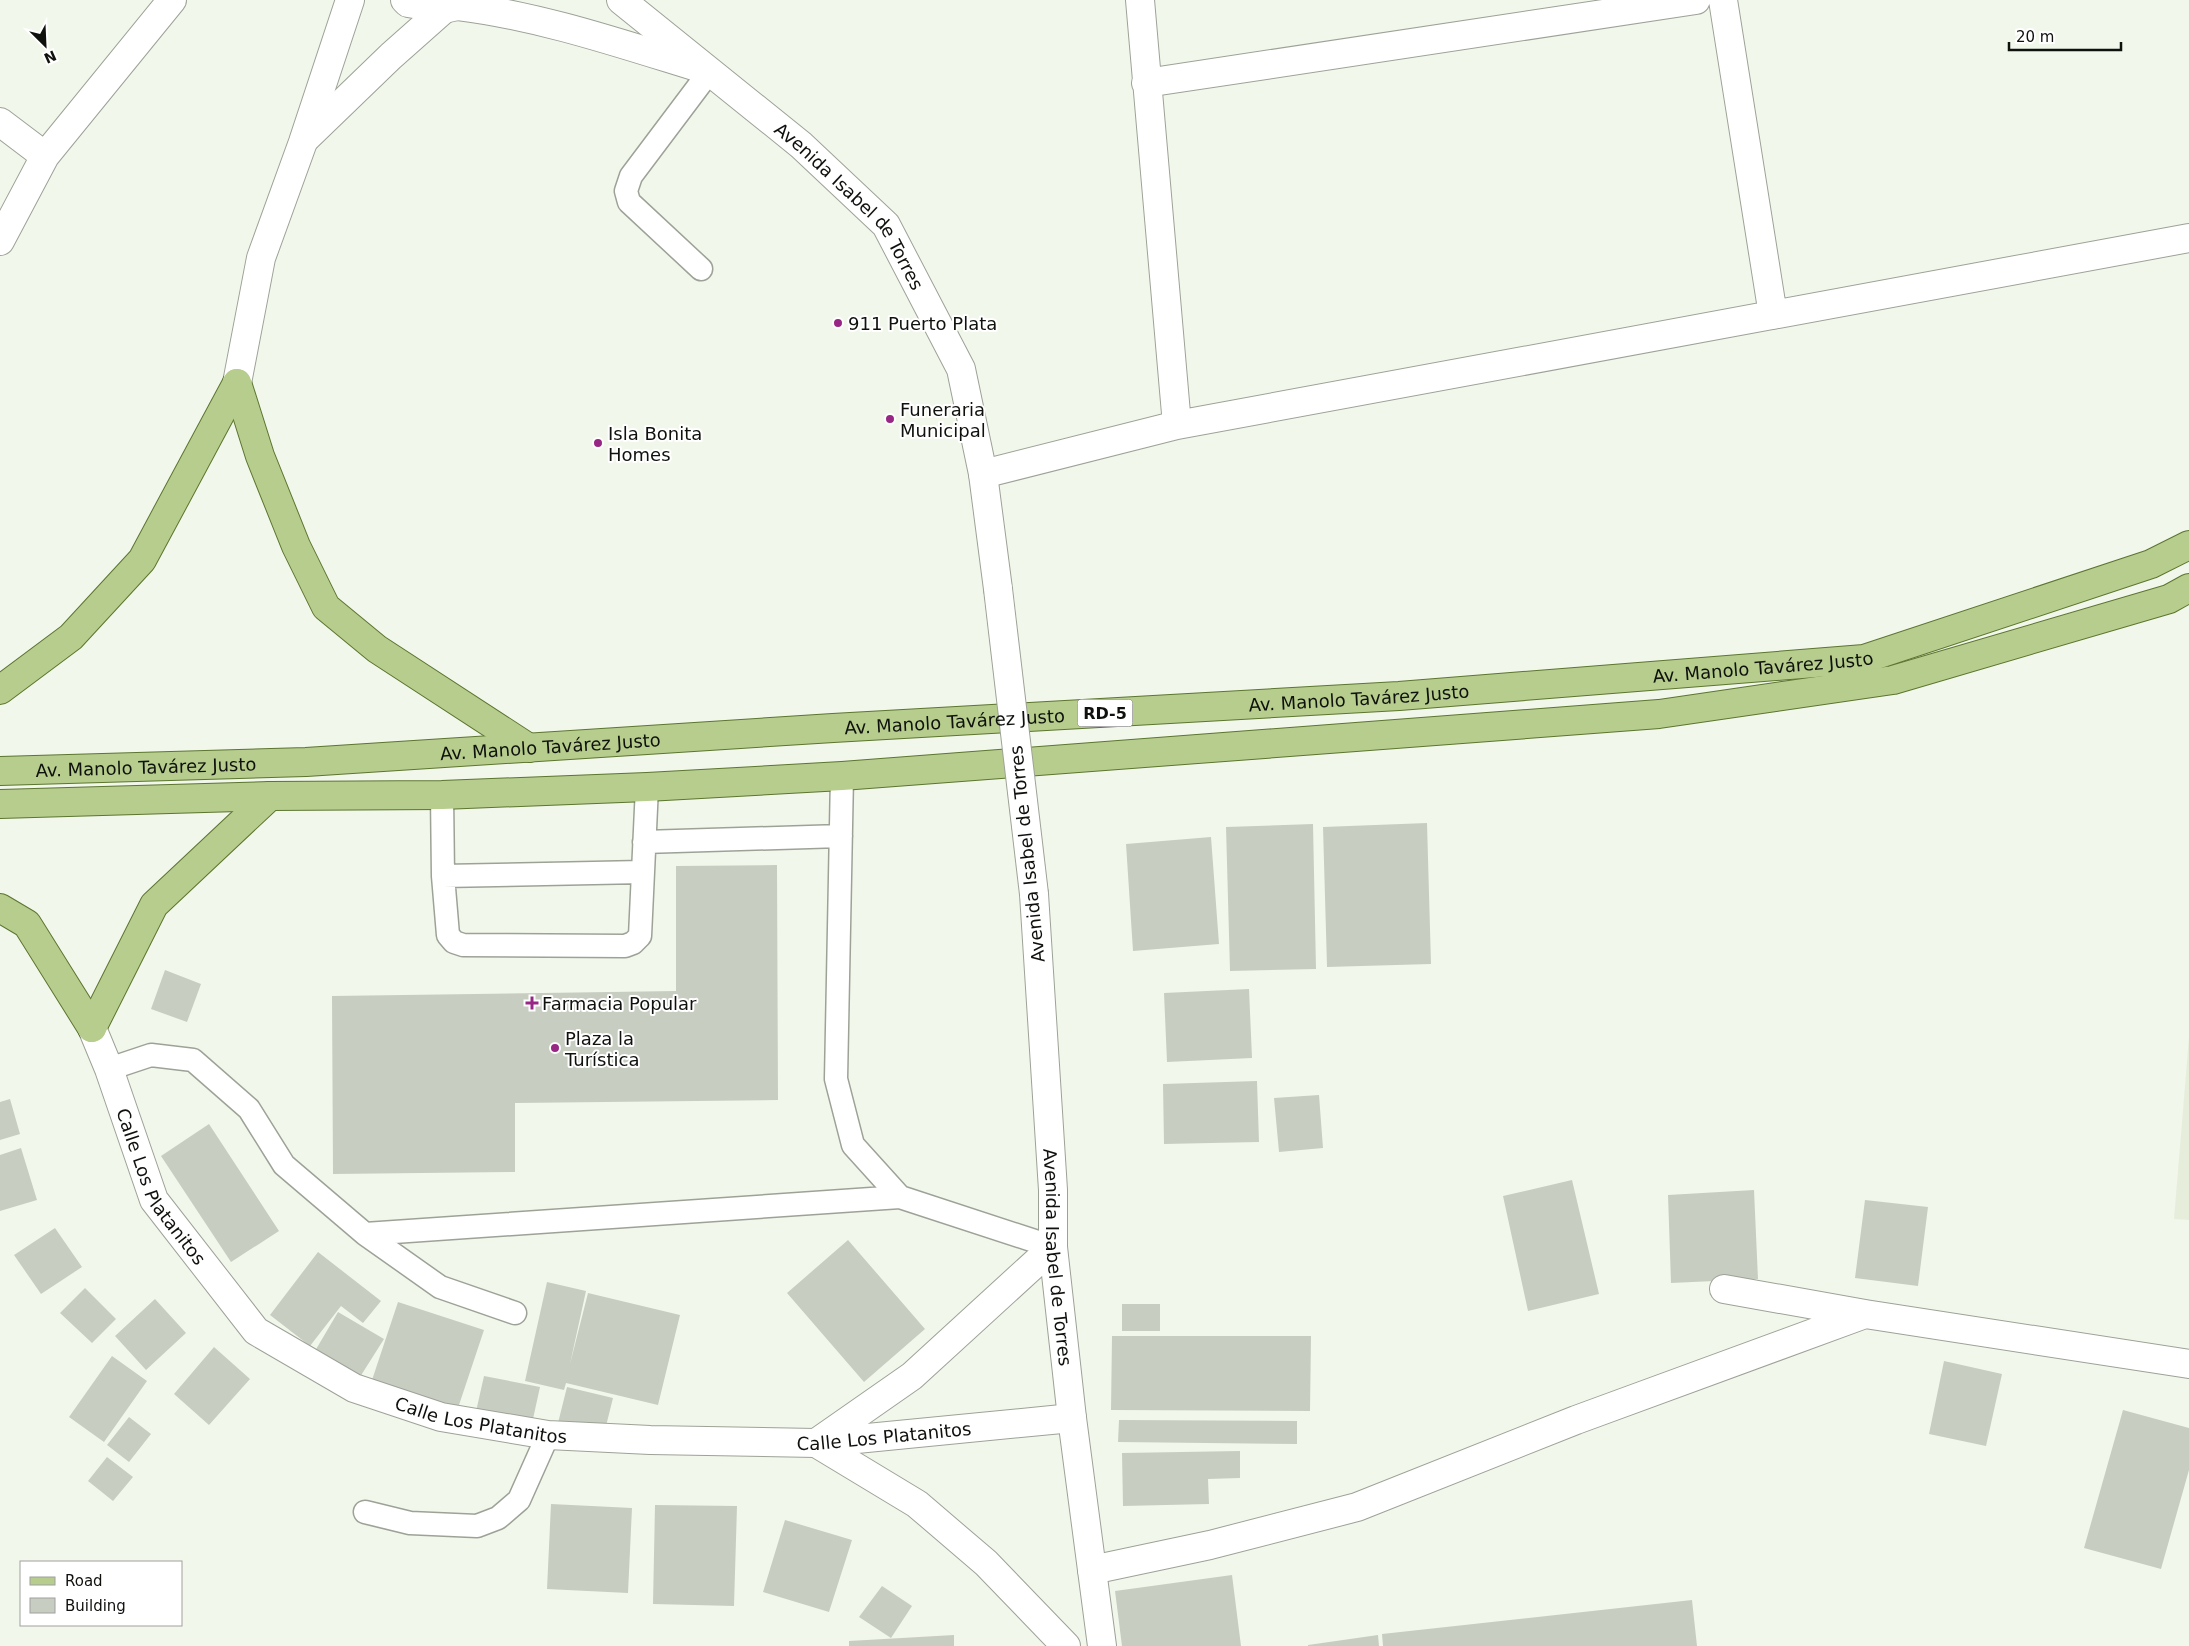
<svg xmlns="http://www.w3.org/2000/svg" width="2189" height="1646" font-family="'DejaVu Sans',sans-serif">
	<style>
		.built { fill: #e6eedb }
		.building { fill: #c8cdc2 }
		.lines { fill: none; stroke-linecap: round; stroke-linejoin: round }
		.service-casing { stroke: #9da297; stroke-width: 25 }
		.minor-casing { stroke: #9da297; stroke-width: 30 }
		.tertiary-casing { stroke: #9da297; stroke-width: 30 }
		.primary-casing { stroke: #5c752f; stroke-width: 30 }
		.service { stroke: #fff; stroke-width: 22 }
		.minor { stroke: #fff; stroke-width: 28 }
		.tertiary { stroke: #fff; stroke-width: 28 }
		.primary { stroke: #b6cd8d; stroke-width: 28 }
		.tertiary-bridge-casing { stroke: #9da297; stroke-width: 30; stroke-linecap: butt }
		.tertiary-bridge { stroke: #fff; stroke-width: 28 }
		.poi-dot { fill: #982684; stroke: #fff; stroke-width: 2 }
		.labels { text-anchor: middle; dominant-baseline: central; stroke-width: 4; stroke-linejoin: round; paint-order: stroke }
		.shield { fill: #fff; stroke: #575856; stroke-width: 1 }
		.shield-label { font-size: 16px; font-weight: bold; fill: #0f110d }
		.street-label { font-size: 18px; fill: #0f110d; stroke: #fff }
		.poi-label { font-size: 18px; fill: #0f110d; stroke: #fff; text-anchor: start }
	</style>
	<rect width="100%" height="100%" fill="#f2f7eb"/>
	<path class="built" d="M2189,1037V1220L2174,1219Z"/>
	<path class="building" d="M1427,823L1431,964L1327,967L1323,827Z
		M1313,824L1316,969L1230,971L1226,827Z
		M1211,837L1219,944L1133,951L1126,844Z
		M777,865L778,1100L515,1103V1172L333,1174L332,996L676,991V866Z
		M165,970L201,984L187,1022L151,1009Z
		M1249,989L1252,1058L1167,1062L1164,993Z
		M1257,1081L1259,1142L1164,1144L1163,1084Z
		M1319,1095L1323,1148L1279,1152L1274,1098Z
		M10,1099L20,1134L0,1140V1102Z
		M209,1124L279,1231L231,1262L161,1156Z
		M21,1148L37,1200L0,1211V1155Z
		M1572,1180L1599,1294L1528,1311L1503,1196Z
		M1754,1190L1758,1279L1671,1283L1668,1195Z
		M1865,1200L1928,1207L1918,1286L1855,1278Z
		M55,1228L82,1267L41,1294L14,1255Z
		M848,1240L925,1329L864,1382L787,1293Z
		M318,1252L381,1301L363,1323L341,1306L310,1346L270,1315Z
		M547,1282L586,1291L570,1364L588,1293L680,1315L658,1405L566,1383L564,1390L525,1381Z
		M85,1288L116,1319L92,1343L60,1313Z
		M155,1299L186,1333L146,1370L115,1336Z
		M398,1302L484,1330L458,1408L372,1380Z
		M1122,1304H1160V1331H1122Z
		M338,1312L384,1339L360,1377L315,1351Z
		M1112,1336H1311L1310,1411L1111,1410Z
		M214,1347L250,1379L209,1425L174,1394Z
		M112,1356L147,1381L104,1442L69,1417Z
		M1944,1361L2002,1374L1986,1446L1929,1434Z
		M484,1376L540,1387L531,1428L475,1416Z
		M567,1387L613,1398L604,1434L558,1423Z
		M2123,1410L2189,1428V1470L2161,1569L2084,1548Z
		M129,1417L151,1434L129,1462L107,1445Z
		M1119,1420L1297,1421V1444L1118,1442Z
		M1240,1451V1478L1208,1479L1209,1504L1123,1506L1122,1453Z
		M107,1457L133,1477L113,1501L88,1481Z
		M551,1504L632,1508L628,1593L547,1589Z
		M655,1505L737,1506L734,1606L653,1604Z
		M785,1520L852,1540L829,1612L763,1592Z
		M1232,1575L1241,1646H1122L1115,1591Z
		M882,1586L912,1606L891,1638L859,1617Z
		M1692,1600L1697,1646H1383L1382,1634Z
		M954,1635V1646H849V1641Z
		M1378,1635L1379,1646H1308V1645Z"/>
	<g class="lines">
		<defs>
			<path id="service" d="M701,269L629,202L626,191L631,176L710,71
				M842,776L836,1079L853,1145L900,1197L1053,1247
				M442,795L443,876L448,935L454,942L463,945L625,946L633,943L640,936L647,787
				M644,842L841,836
				M443,876L642,872
				M109,1069L151,1055L193,1060L249,1109L284,1165L365,1234
				M515,1313L440,1287L365,1234L900,1197
				M365,1512L410,1523L477,1526L498,1518L519,1500L548,1435"/>
			<path id="minor" d="M1140,0L1177,425
				M1723,0L1773,315
				M1146,83L1696,0
				M0,122L45,156
				M0,241L45,156L172,0
				M983,474L1177,425L2189,238
				M1724,1289L1865,1314L2189,1364
				M1092,1570L1210,1545L1357,1507L1576,1420L1865,1314"/>
			<g id="tertiary">
				<path d="M405,0L408,3L444,9L457,6"/>
				<path id="s1" d="M621,0L801,145L886,225L961,369L983,474L998,589"/>
				<path d="M458,6C539,16 619,43 697,67"/>
				<path d="M305,139L391,56L444,9"/>
				<path d="M237,383L261,258L303,142L350,0"/>
				<path id="s2" d="M1034,894L1053,1190V1247L1072,1418L1102,1646"/>
				<path id="s3" d="M92,1028L109,1069L154,1200L256,1331L354,1388L441,1417L548,1435L650,1440L816,1443L1072,1418"/>
				<path d="M1053,1247L912,1376L816,1443L917,1504L986,1563L1066,1646"/>
			</g>
			<g id="primary">
				<path d="M237,383L260,456L296,546L326,607L377,649L529,748"/>
				<path d="M0,690L71,637L142,560L237,383"/>
				<path id="s4" d="M0,771L306,762L833,728L1399,696L1864,659L2151,564L2189,545"/>
				<path d="M0,804L270,796L442,795L647,787L842,776L1659,714L1893,680L2169,599L2189,588"/>
				<path d="M0,908L27,924L92,1028"/>
				<path d="M92,1028L154,905L270,796"/>
			</g>
		</defs>
		<use href="#service" class="service-casing"/>
		<use href="#minor" class="minor-casing"/>
		<use href="#tertiary" class="tertiary-casing"/>
		<use href="#primary" class="primary-casing"/>
		<use href="#service" class="service"/>
		<use href="#minor" class="minor"/>
		<use href="#tertiary" class="tertiary"/>
		<use href="#primary" class="primary"/>
		<defs>
			<path id="tertiary-bridge" d="M998,589L1034,894"/>
		</defs>
		<use href="#tertiary-bridge" class="tertiary-bridge-casing"/>
		<use href="#tertiary-bridge" class="tertiary-bridge"/>
	</g>
	<g class="poi-dot">
		<circle cx="838" cy="323" r="5"/>
		<circle cx="890" cy="419" r="5"/>
		<circle cx="598" cy="443" r="5"/>
		<path d="M529.5 995.5h5v5h5v5h-5v5h-5v-5h-5v-5h5z"/>
		<circle cx="555" cy="1048" r="5"/>
	</g>
	<g class="labels">
		<rect class="shield" x="1077.5" y="699.5" width="55" height="27" rx="4"/>
		<g class="shield-label">
			<text x="1105" y="713">RD-5</text>
		</g>
		<g class="street-label">
			<text stroke="none"><textPath href="#s1" startOffset="310">Avenida Isabel de Torres</textPath></text>
			<text stroke="none"><textPath href="#s4" startOffset="1766">Av. Manolo Tavárez Justo</textPath></text>
			<text stroke="none"><textPath href="#s4" startOffset="1361">Av. Manolo Tavárez Justo</textPath></text>
			<text stroke="none"><textPath href="#s4" startOffset="956">Av. Manolo Tavárez Justo</textPath></text>
			<text stroke="none"><textPath href="#s4" startOffset="551">Av. Manolo Tavárez Justo</textPath></text>
			<text stroke="none"><textPath href="#s4" startOffset="146">Av. Manolo Tavárez Justo</textPath></text>
			<text transform="translate(1027 854) rotate(-96)">Avenida Isabel de Torres</text>
			<text stroke="none"><textPath href="#s3" startOffset="174">Calle Los Platanitos</textPath></text>
			<text stroke="none"><textPath href="#s2" startOffset="364">Avenida Isabel de Torres</textPath></text>
			<text stroke="none"><textPath href="#s3" startOffset="594">Calle Los Platanitos</textPath></text>
			<text stroke="none"><textPath href="#s3" startOffset="999">Calle Los Platanitos</textPath></text>
		</g>
		<g class="poi-label">
			<text x="848" y="323">911 Puerto Plata</text>
			<text x="900" y="409">Funeraria<tspan x="900" dy="21">Municipal</tspan></text>
			<text x="608" y="433">Isla Bonita<tspan x="608" dy="21">Homes</tspan></text>
			<text x="542" y="1003">Farmacia Popular</text>
			<text x="565" y="1038">Plaza la<tspan x="565" dy="21">Turística</tspan></text>
		</g>
	</g>
	<rect x="20" y="1561" width="162" height="65" fill="#ffffff" stroke="#9fa09e"/>
	<rect x="30" y="1577" width="25" height="8" fill="#b6cd8d" stroke="#9fa09e"/>
	<text x="65" y="1586" font-size="15" fill="#0f110d">Road</text>
	<rect x="30" y="1598" width="25" height="15" fill="#c8cdc2" stroke="#9fa09e"/>
	<text x="65" y="1611" font-size="15" fill="#0f110d">Building</text>
	<g transform="translate(45 45) rotate(156)" stroke="#ffffff" stroke-width="4" paint-order="stroke">
	<path d="M0-4L9 19L0 12L-9 19Z" fill="#0f110d"/>
	<text y="-8" font-size="14" font-weight="bold" text-anchor="middle" fill="#0f110d">N</text>
	</g>
	<path d="M2009 42v8h112v-8" fill="none" stroke="#0f110d" stroke-width="2.5"/>
	<text x="2016" y="42" font-size="15" fill="#0f110d" stroke="#ffffff" stroke-width="4" paint-order="stroke">20 m</text>
</svg>
